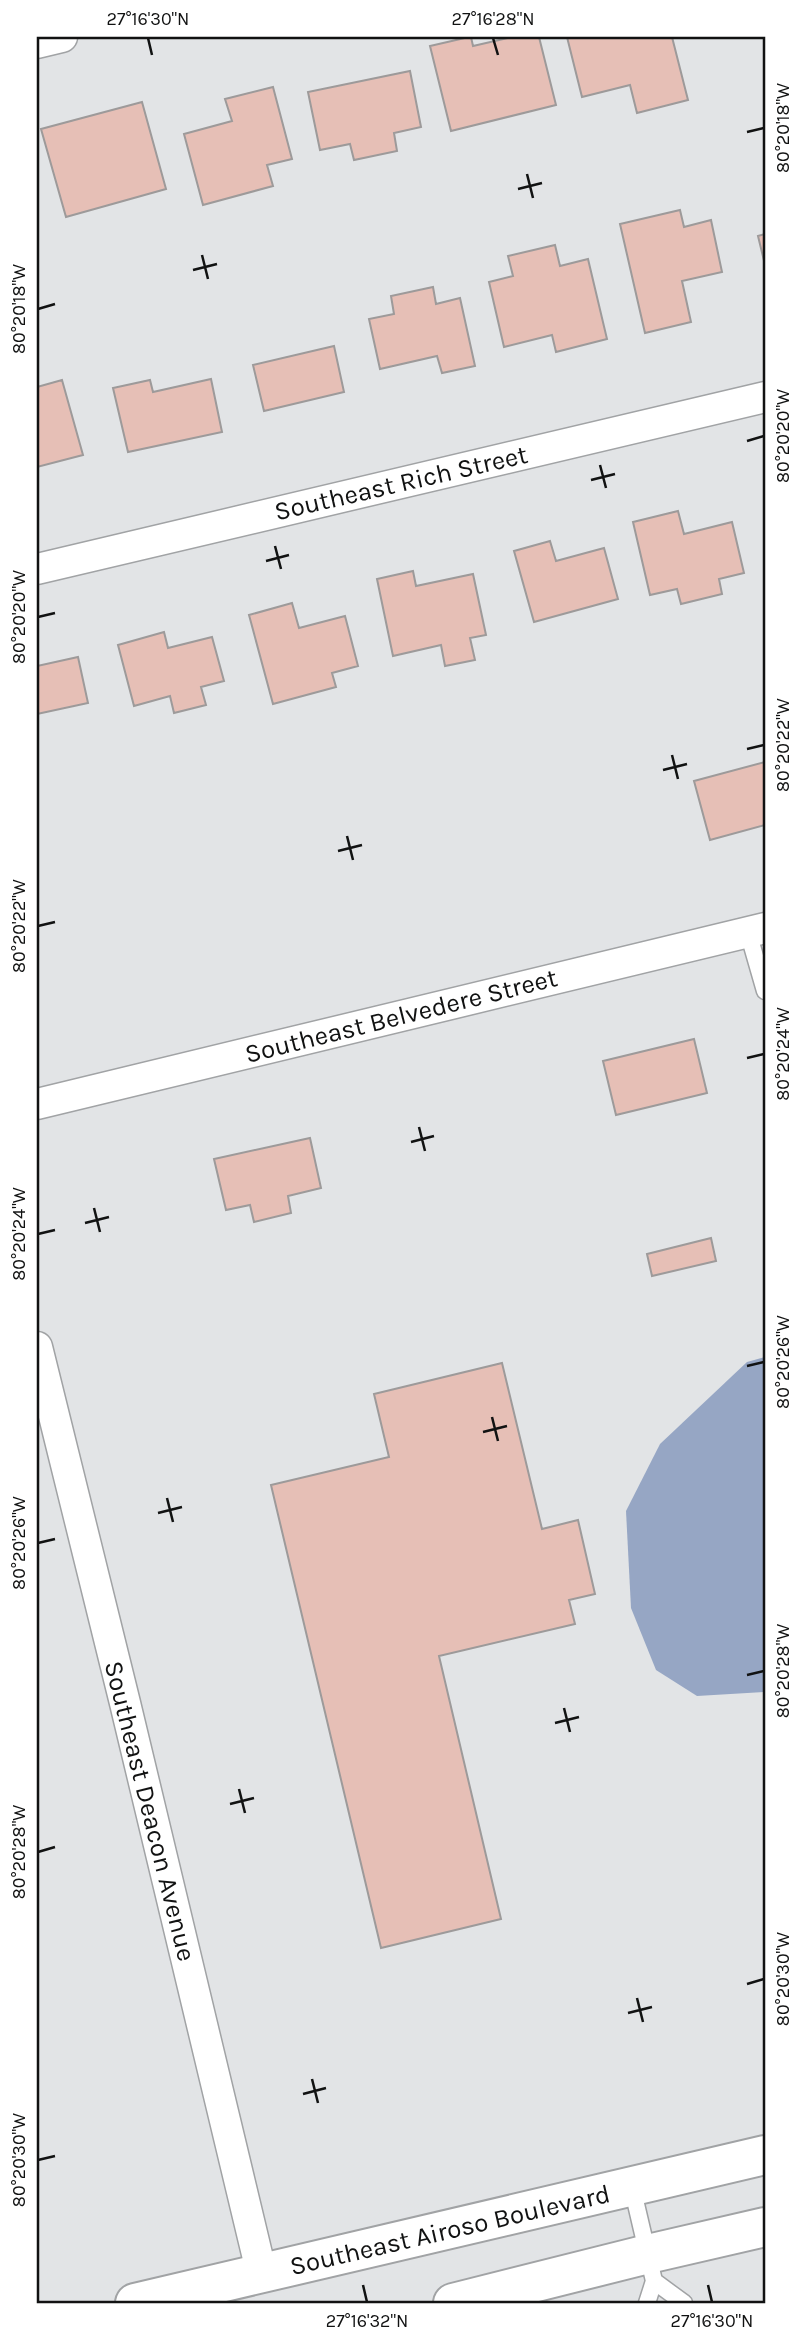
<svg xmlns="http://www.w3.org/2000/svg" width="802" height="2340" font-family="Karla,sans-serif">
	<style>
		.water { fill: #96a6c4 }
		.building { fill: #e6bfb6; stroke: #9d9a9a; stroke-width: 2 }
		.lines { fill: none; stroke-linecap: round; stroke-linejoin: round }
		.lane-casing { stroke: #a1a3a5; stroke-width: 19 }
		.street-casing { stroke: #a1a3a5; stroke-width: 33 }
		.secondary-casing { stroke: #a1a3a5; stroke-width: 42 }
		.lane { stroke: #fff; stroke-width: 16 }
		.street { stroke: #fff; stroke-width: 30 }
		.secondary { stroke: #fff; stroke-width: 38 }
		.ticks { fill: none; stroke: #111212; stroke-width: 2.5 }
		.labels { text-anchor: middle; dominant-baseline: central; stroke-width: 5; stroke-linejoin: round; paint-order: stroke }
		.street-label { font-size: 26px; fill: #111212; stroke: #fff }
		.neatline { fill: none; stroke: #111212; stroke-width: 2.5 }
		.ticks-label { font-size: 18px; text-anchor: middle; fill: #111212 }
	</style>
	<rect width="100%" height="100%" fill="#e2e4e6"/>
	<path class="water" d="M765,1357V1692L697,1696L656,1670L631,1608L626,1511L660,1444L747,1362Z"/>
	<path class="building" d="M469,37H471L473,46L512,37H539L556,105L451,131L430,46Z
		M567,37H672L688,100L637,113L630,85L582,97Z
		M410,71L421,127L394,133L397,151L354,160L350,144L320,150L308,92Z
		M273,87L292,159L267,165L273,186L203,205L184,134L232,121L225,99Z
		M142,102L166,189L66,217L41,129Z
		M680,210L684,227L711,220L722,272L682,281L691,322L645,333L620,224Z
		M765,234V265L758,236Z
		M555,245L560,266L588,259L607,339L556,352L552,335L504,347L489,282L513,276L508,256Z
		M433,287L436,304L460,298L475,366L442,373L437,356L380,369L369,319L394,314L391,296Z
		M334,346L344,392L264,411L253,365Z
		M211,379L222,432L128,452L113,388L150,380L153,392Z
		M62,380L83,455L37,467V387Z
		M678,511L684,534L732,522L744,573L719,579L722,594L681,604L677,589L650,595L633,522Z
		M550,541L556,561L604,548L618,599L534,622L514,551Z
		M413,571L416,586L473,574L486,635L470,638L475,660L445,666L441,645L393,656L377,579Z
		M292,603L299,628L345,616L358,666L332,673L336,687L273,704L249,615Z
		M164,632L168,648L212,637L224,681L201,687L206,705L174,713L170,696L134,706L118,645Z
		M78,657L88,703L37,714V666Z
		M765,762V825L710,840L694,781Z
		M694,1039L707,1093L616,1115L603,1061Z
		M310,1138L321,1188L288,1196L291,1213L254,1222L250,1205L226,1210L214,1159Z
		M711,1238L716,1261L652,1276L647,1254Z
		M502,1363L542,1529L578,1520L595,1594L569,1600L575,1624L439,1656L501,1919L381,1948L271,1485L389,1457L374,1394Z"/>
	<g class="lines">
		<defs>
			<path id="lane" d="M748,932L765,991
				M632,2187L654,2281L647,2303
				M654,2281L684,2303"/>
			<path id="street" d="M37,43L62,37
				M37,569L765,397
				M37,1104L765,928
				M37,1347L125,1703L262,2275"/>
			<path id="secondary" d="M135,2303L765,2155
				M453,2303L648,2254L765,2227"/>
		</defs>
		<use href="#lane" class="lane-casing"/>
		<use href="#street" class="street-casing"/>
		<use href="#secondary" class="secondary-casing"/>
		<use href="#lane" class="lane"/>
		<use href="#street" class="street"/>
		<use href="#secondary" class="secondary"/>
	</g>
	<path class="ticks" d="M148,38L152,55M493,38L498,55M747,132L764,128M527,174L533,198M518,189L542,183M202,255L208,279M193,270L217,264M38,309L55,304M747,441L764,436M600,465L606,488M591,480L615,474M275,546L281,569M266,561L289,555M38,617L55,613M747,749L764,745M672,755L678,779M663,770L687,764M347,836L353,860M338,851L362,845M38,926L55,922M747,1058L764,1054M419,1127L425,1151M411,1142L434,1136M94,1208L100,1232M85,1223L109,1217M38,1234L55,1230M747,1366L764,1362M492,1417L498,1441M483,1432L507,1426M167,1498L173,1522M158,1513L182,1507M38,1543L55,1539M747,1675L764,1671M564,1708L570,1732M555,1723L579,1717M239,1789L245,1813M230,1804L254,1798M38,1852L55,1847M747,1984L764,1979M637,1998L643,2022M628,2013L652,2007M312,2079L318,2103M303,2094L326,2088M38,2160L55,2156M363,2285L367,2302M708,2285L712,2302"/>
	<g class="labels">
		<g class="street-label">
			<text transform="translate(401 483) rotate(-13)">Southeast Rich Street</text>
			<text transform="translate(401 1016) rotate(-14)">Southeast Belvedere Street</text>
			<text transform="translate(150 1811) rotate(76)">Southeast Deacon Avenue</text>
			<text transform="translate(450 2230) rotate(-13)">Southeast Airoso Boulevard</text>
		</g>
	</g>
	<rect width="802" height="2340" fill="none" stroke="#ffffff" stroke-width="77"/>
	<rect x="38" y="38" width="726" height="2264" class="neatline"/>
	<g class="ticks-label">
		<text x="148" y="25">27°16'30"N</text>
		<text x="493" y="25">27°16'28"N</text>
		<text transform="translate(783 128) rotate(-90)" y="6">80°20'18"W</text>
		<text transform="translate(19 309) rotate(-90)" y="6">80°20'18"W</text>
		<text transform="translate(783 436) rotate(-90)" y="6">80°20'20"W</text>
		<text transform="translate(19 617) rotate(-90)" y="6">80°20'20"W</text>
		<text transform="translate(783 745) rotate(-90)" y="6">80°20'22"W</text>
		<text transform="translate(19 926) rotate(-90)" y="6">80°20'22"W</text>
		<text transform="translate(783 1054) rotate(-90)" y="6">80°20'24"W</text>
		<text transform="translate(19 1234) rotate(-90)" y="6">80°20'24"W</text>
		<text transform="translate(783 1362) rotate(-90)" y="6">80°20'26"W</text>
		<text transform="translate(19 1543) rotate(-90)" y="6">80°20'26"W</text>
		<text transform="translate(783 1671) rotate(-90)" y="6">80°20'28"W</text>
		<text transform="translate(19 1852) rotate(-90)" y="6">80°20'28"W</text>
		<text transform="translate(783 1979) rotate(-90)" y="6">80°20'30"W</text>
		<text transform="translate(19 2160) rotate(-90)" y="6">80°20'30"W</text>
		<text x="367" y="2327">27°16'32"N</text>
		<text x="712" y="2327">27°16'30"N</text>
	</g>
</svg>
